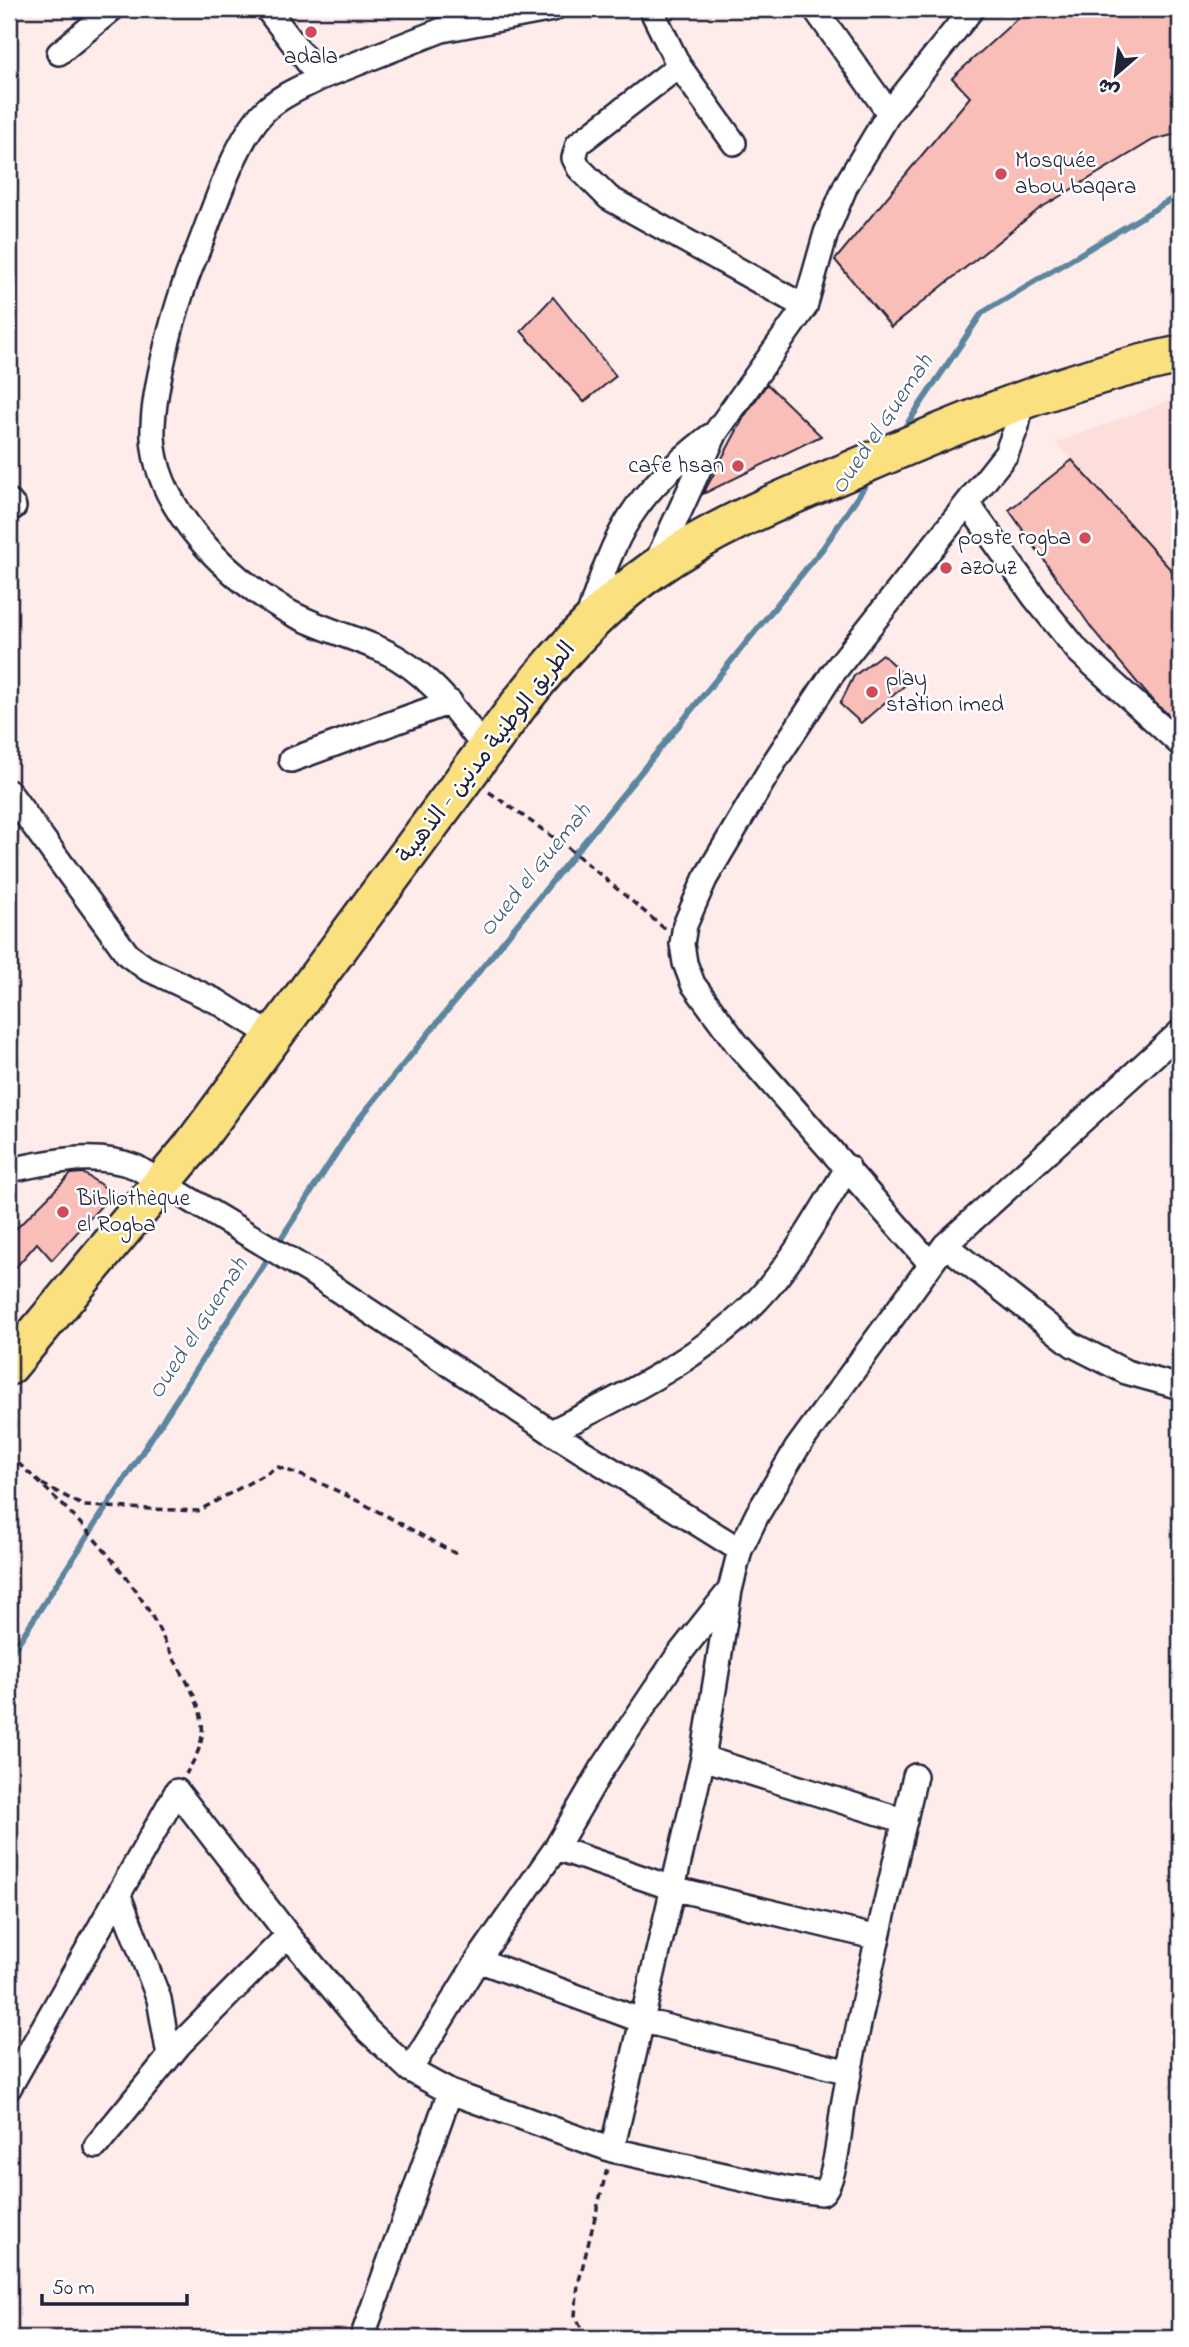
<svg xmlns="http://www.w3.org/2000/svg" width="1189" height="2347" font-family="'Indie Flower','Playpen Sans Arabic',sans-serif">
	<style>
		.built { fill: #fddedb }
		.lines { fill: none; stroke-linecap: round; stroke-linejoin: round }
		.stream { stroke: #5b869f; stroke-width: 6 }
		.building { fill: #fabeb9; stroke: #22223b; stroke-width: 2 }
		.minor-casing { stroke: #22223b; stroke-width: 28 }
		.primary-casing { stroke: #22223b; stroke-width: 42 }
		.path { stroke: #22223b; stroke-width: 3.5; stroke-dasharray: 7 5; stroke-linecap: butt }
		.minor { stroke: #fff; stroke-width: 23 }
		.primary { stroke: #fbe080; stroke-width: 37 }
		.poi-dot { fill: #d1495b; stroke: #fff; stroke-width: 2.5 }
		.labels { text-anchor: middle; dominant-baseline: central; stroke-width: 5; stroke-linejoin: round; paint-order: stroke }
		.poi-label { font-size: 23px; fill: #22223b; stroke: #fff; text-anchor: start }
		.street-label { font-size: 23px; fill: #22223b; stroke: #fff }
		.water-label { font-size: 24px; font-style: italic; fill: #435c75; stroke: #fff }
	</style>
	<rect width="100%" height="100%" fill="#feecea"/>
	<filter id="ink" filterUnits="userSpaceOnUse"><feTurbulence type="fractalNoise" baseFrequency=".0143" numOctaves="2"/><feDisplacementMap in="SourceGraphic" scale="14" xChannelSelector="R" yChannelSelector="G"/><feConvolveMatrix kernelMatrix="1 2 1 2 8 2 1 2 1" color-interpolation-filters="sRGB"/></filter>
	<g filter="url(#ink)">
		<path class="built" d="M1180,397V580L1056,443Z"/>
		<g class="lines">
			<path class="stream" d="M901,433L982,313L1180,194
				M277,1245L355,1124L823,548L871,477
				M9,1657L271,1254"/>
		</g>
		<path class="building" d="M1010,9H1180V133L1153,140L1039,209L891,327L835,260L970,97L952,78L1018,18Z
			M553,297L616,376L584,402L521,331Z
			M767,384L821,436L703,494L744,417Z
			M1072,460L1180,580V725L1151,699L1093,630L1009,510Z
			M882,654L910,681L861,723L840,704L854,676Z
			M83,1173L113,1193L52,1260L37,1243L9,1275V1221L17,1228L71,1174Z"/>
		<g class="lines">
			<defs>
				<path id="minor" d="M267,9L320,78C302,87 284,94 269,107C236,134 212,216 195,257C177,299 151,392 153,437C156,509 228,578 287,611C316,627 350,636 380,649C427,670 456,710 486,750
					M651,9L679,66L734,143
					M815,9L889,113
					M59,53L112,9
					M679,66L578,144L574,158L579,168L609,198L805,307
					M320,78L442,30L553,9
					M9,501L14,507
					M968,504L1035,598L1078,651L1180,744
					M654,567L716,432L805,307L826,233L846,185L889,113L972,9
					M587,621C617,526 632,498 710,436
					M291,760L450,702
					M9,792L128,955L146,968L218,1002L274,1037
					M9,1170C51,1162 94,1151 136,1167L312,1273L551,1432L740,1550
					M945,1245L1073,1345L1126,1372L1180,1387
					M930,1263L737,1044L693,984L685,963L682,944L685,925L705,879L775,761L833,673L1006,454L1017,426L1022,399
					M551,1432C627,1394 713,1353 769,1287C799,1251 823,1207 848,1167
					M703,1758L905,1821
					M556,1848L672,1888L878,1938
					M119,1896L159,1999L169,2056
					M478,1960L640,2020L849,2072
					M410,2070L478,1960L556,1848L602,1769L677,1657L730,1590
					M9,2088L177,1791L288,1935L367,2030L410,2070L450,2092L612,2150L787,2189L822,2193C836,2182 840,2125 843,2106C863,1995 890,1886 915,1776
					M96,2146L179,2045L288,1935
					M612,2150L703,1758L730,1590L740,1550L757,1515L797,1448L945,1245L1180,1032
					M362,2338L450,2092"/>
				<path id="primary" d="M9,1366L190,1149L523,699C561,651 603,605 654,569C717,525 786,498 856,468C962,422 1067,378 1180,355"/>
			</defs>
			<use href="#minor" class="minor-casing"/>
			<use href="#primary" class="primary-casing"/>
			<path class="path" d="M489,792L566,846L665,929
				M9,1455C58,1498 105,1545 142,1600C155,1619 164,1641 175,1661C187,1682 205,1709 202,1735C201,1749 193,1762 186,1774
				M42,1484L84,1506L198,1511L278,1467C342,1488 401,1525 460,1556
				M586,2338L575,2315L578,2285L607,2169"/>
			<use href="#minor" class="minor"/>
			<use href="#primary" class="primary"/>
		</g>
	</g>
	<g class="poi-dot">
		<circle cx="311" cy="32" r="7"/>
		<circle cx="1001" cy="174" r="7"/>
		<circle cx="738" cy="466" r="7"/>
		<circle cx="1085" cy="538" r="7"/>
		<circle cx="946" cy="568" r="7"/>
		<circle cx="872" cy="692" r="7"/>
		<circle cx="63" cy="1212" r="7"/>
	</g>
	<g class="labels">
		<g class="poi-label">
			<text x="311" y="57" text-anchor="middle">adala</text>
			<text x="1015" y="161">Mosquée<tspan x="1015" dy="26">abou baqara</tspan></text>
			<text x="724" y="466" text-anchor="end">cafe hsan</text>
			<text x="1071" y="538" text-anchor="end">poste rogba</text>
			<text x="960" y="568">azouz</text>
			<text x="886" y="679">play<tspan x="886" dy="26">station imed</tspan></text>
			<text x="77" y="1199">Bibliothèque<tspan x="77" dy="26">el Rogba</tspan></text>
		</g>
		<g class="street-label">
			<text transform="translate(487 753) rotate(-52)">الطريق الوطنية مدنين - الذهيبة</text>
		</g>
		<g class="water-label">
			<text transform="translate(883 425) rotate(-56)">Oued el Guemah</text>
			<text transform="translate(536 871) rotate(-51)">Oued el Guemah</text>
			<text transform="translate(199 1329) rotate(-57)">Oued el Guemah</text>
		</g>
	</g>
	<rect width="1189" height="2347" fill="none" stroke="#fff" stroke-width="35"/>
	<rect x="18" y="18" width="1154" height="2312" fill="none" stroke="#22223b" stroke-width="2.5" filter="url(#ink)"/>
	<g transform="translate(1116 74) rotate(208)" stroke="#ffffff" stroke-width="5" paint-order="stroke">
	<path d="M0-5L12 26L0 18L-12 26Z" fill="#22223b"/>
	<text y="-10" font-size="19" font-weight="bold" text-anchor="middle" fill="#22223b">ش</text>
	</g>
	<path d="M42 2294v10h145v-10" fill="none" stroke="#22223b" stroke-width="3.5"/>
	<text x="52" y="2294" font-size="21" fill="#22223b" stroke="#ffffff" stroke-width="5" paint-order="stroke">50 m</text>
</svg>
